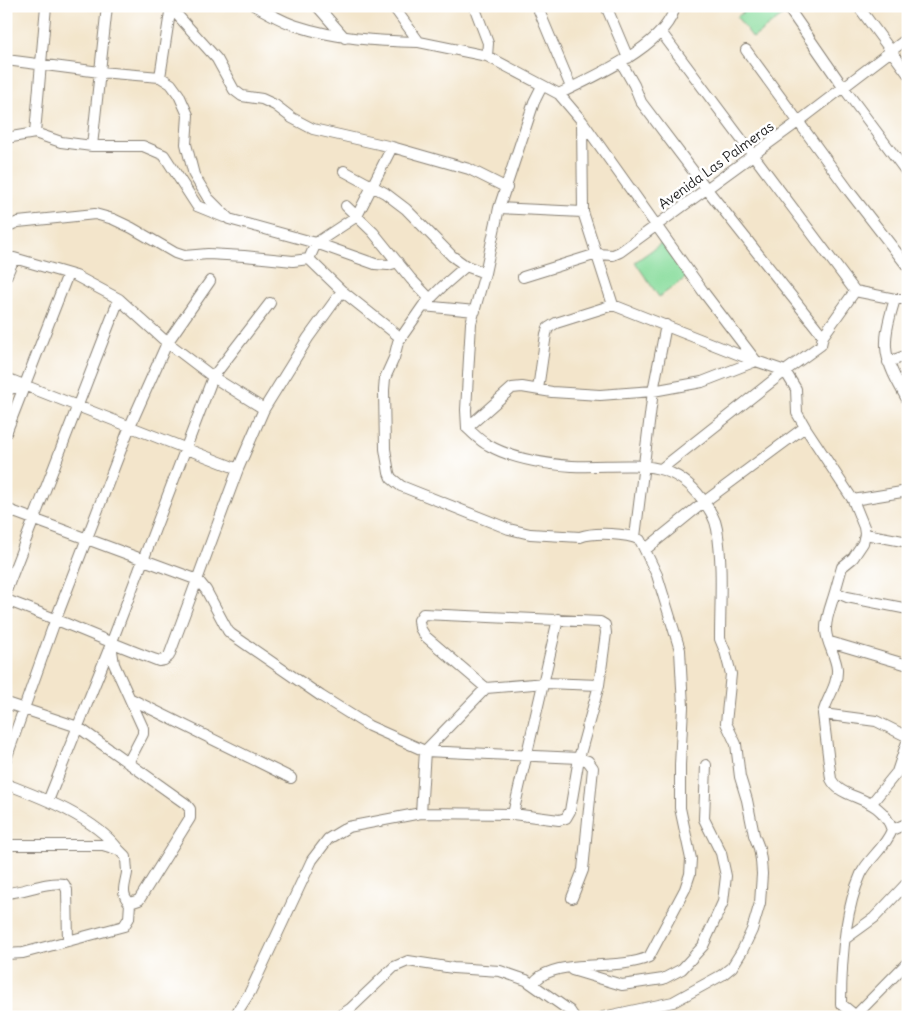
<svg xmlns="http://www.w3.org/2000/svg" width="914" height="1023" font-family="Delius,sans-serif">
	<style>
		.pitch { fill: #8add9e; stroke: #537c5d }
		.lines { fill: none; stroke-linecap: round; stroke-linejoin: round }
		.street-casing { stroke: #888074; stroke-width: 12 }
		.street { stroke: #fff; stroke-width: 10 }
		.labels { text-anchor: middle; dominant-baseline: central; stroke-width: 5; stroke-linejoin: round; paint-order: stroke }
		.street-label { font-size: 14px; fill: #1c1c1c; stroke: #fff }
	</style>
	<rect width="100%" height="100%" fill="#fff"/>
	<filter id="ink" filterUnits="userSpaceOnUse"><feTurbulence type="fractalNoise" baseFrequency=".02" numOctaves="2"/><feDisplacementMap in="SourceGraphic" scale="10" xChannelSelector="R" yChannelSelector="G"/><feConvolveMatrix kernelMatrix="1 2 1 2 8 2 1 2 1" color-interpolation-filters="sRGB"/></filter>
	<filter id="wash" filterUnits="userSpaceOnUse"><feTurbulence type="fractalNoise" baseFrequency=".0096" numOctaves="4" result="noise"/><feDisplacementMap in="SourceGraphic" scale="20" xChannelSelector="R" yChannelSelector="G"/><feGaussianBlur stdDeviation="1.12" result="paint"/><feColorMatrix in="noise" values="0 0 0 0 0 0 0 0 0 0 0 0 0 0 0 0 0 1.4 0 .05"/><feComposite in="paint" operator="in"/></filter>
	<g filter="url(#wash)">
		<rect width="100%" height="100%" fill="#f3e5cb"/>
		<path class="pitch" d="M751,6H775L782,16L753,38L737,17Z
			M662,243L687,277L659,297L635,262Z"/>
	</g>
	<g filter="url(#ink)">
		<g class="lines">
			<defs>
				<path id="street" d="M167,6L171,8L217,59L234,90L242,96L262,99L275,105L292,118L313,129L392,147L469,169L507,188
					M255,6C269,13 283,22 297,26C336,39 378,41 419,42
					M317,6L345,38
					M393,6L419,42L487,56L559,94L582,121L705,294L756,361L785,371L821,345L823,336L706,188L641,102L634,85L621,62
					M474,6L488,43L487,56
					M537,6L571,87
					M606,6L628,58
					M787,6L843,87L908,174
					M858,6L908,74
					M661,32L855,291L895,299H908
					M746,50L849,191L908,267
					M6,60L100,72L160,77L171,84L179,95L188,115L186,144L194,175L208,198L229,219L316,243L375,264L388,265L398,262
					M160,77L171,6
					M542,86L534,102L499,208L485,273L471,323L466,410L467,428C474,434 480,441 488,445C512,459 545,464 572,466C620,469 668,452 702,499C709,509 715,517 717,529C723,565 720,603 720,639L725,651L731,674L726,723L736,744L740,777L747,800L754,835L759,848L761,860L762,874L760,903L752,930L742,951L732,967L722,975L673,1002L603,1017
					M559,94C592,77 667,46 675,6
					M582,121L583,212L613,305
					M35,133L46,6
					M6,138L35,133L61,142L92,146H143L164,155L197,206L224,217
					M92,146L107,6
					M344,171L385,193L406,209L452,256L466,266L485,273
					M346,206L373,232L411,279L430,299
					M499,208L583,212
					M6,227L18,222L95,214L113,219L132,228L175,253L184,256L208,254L244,256L293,261L309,259
					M6,258H14L76,276L119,299L163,339L213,377L264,409
					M309,259L316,243L357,216L392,147
					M309,259L342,291L401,338
					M466,266L442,287L423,306L398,342L394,358L385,378L384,390L385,449L389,473L391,478L401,486L509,529L530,534L580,537C594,532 627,533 640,540L657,575L680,650L683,707L680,765V808L691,859L690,874L685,889L649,957C618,971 568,959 541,976C538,978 535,981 533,984
					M6,277L14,258
					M523,277L597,254L613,255L620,252L798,122L908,38
					M895,299C880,348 883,357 908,401
					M423,306L475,311
					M823,336L855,291
					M888,362L908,355
					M6,378L238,469
					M538,389L546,334L548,328L556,323L613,305L755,361
					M6,390L26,385
					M467,428L512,388L522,387L552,392L600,395L653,391L702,382L756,361
					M6,433L68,274
					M661,469L785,371L796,389L797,413L805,427L853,500L864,527L865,534L863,543L853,558L842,567L835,592L847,597L908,609
					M853,500L908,491
					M6,509L198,580L206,590L228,631L231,634L321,696L369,726L425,751L579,758L588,761L593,768L583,870L572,898
					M865,534L908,542
					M635,537L653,391L666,325
					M646,549L704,502L805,427
					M6,591L119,299
					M835,592C832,603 825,619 826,631C827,644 836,656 837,669C838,686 826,699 823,714L831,779C842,802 880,793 892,830C885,848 869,858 861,874C844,912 841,962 841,1004L857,1017
					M6,600C58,619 107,642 159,661L164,660L169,656L238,469L264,409L308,338L342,291
					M830,642L908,665
					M131,699L291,778
					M6,703L78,727L186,804L190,809V818L139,900L130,903C120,894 125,885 127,873C127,868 126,862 126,857L119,850L103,845H6
					M823,714L876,721L908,737
					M6,759L54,624L130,426L167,343L210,281
					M128,763L143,734V728L114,664L111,644L213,377L270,303
					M6,784C43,798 95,818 119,850
					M48,801L111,644
					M871,804L897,772L908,739
					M421,813L425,751L486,688L545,683L599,685
					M513,814L558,619
					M892,830L908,823
					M6,893C26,892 45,881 64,884L67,890L68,941
					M845,939L874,918L908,882
					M6,954L23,953L124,926L129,918L130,903
					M572,970L622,985L663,979L682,969L703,946L723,902L726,876L721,853L704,819L706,765
					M855,1016L908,962
					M234,1017L250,992L312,860L328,839L348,827L421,813L513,814L559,820L566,818L570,811L579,758L599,685L606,633L605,625L600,622L423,614L419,620L420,628L425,636L486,688
					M338,1017L350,1009L394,967L408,961L453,968L500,971L526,980L570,1011L574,1017"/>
			</defs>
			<use href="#street" class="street-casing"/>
			<use href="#street" class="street"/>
		</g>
	</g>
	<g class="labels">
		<g class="street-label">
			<text transform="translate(716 165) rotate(-36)">Avenida Las Palmeras</text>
		</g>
	</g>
	<rect width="914" height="1023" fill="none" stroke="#fff" stroke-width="25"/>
</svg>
